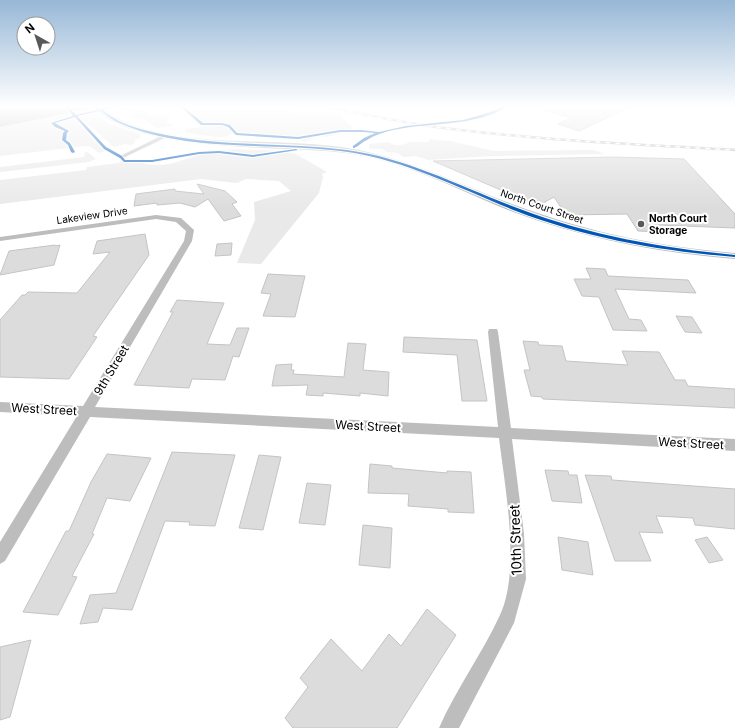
<svg xmlns="http://www.w3.org/2000/svg" width="735" height="728" font-family="Inter,sans-serif">
	<style>
		.green { fill: #e9e9e9 }
		.water { fill: #bbb }
		.building { fill: #dcdcdc; stroke: #c4c4c4 }
		.lines { fill: none; stroke-linecap: round; stroke-linejoin: round }
		.minor { fill: #bdbdbd; fill-rule: evenodd }
		.tertiary { fill: #bdbdbd; fill-rule: evenodd }
		.rail-casing { stroke: #bdbdbd; stroke-width: 2.5 }
		.rail { stroke: #fff; stroke-width: 1.5; stroke-dasharray: 5; stroke-linecap: butt }
		.cycleway-casing { stroke: #fff; stroke-width: 2 }
		.cycleway { fill: #0057b8; fill-rule: evenodd }
		.poi-dot { fill: #595959; stroke: #fff; stroke-width: 1.5 }
		.labels { text-anchor: middle; dominant-baseline: central; stroke-width: 4; stroke-linejoin: round; paint-order: stroke }
		.far-street-label { font-size: 10px; fill: #000; stroke: #fff }
		.far-poi-label { font-size: 10px; font-weight: bold; fill: #000; stroke: #fff; text-anchor: start }
		.street-label { font-size: 12px; fill: #000; stroke: #fff }
		.near-street-label { font-size: 14px; fill: #000; stroke: #fff }
	</style>
	<rect width="100%" height="100%" fill="#fff"/>
	<path class="green" d="M109,107H137L136,110L138,111L145,110L149,112L147,114L149,116L163,114L169,116L170,119L167,120L166,123L174,125L168,127L156,128L145,120L129,117L133,114C125,107 118,111 109,107Z
		M188,107H276L300,114H339L342,115L341,118L351,125L353,131L326,137L321,136L308,137L312,139L305,142L294,138L249,137L240,132L228,134L230,135C222,140 195,134 185,132L186,129L213,125L212,123L205,124Z
		M90,109L108,123L140,134V138L133,141L136,142L132,145L125,144L114,147L80,117L81,116L76,112Z
		M68,113L105,151L99,153L91,147L86,146L0,156V127Z
		M429,139L450,141L495,151L594,150L605,154L492,156L428,160L416,156L403,157L398,153L387,152L382,149H369V144L388,142L395,145H402L410,142H429Z
		M233,149L282,151L296,154L327,172L322,174L323,177L319,193L261,264L237,263L255,220L254,202L291,191L279,181L246,179L237,183L201,179L0,204V180L86,170L87,167L118,163C129,156 142,165 154,165C172,166 183,159 199,155C210,152 222,151 233,149Z
		M85,152H88L96,159L89,162L0,172V167L84,157Z"/>
	<path class="water" d="M0,107H99L0,127Z"/>
	<path class="building" d="M543,107H630L579,131L558,124L571,118L543,110Z
		M613,157L684,159L735,214V228L658,225L663,232L638,231L627,214L566,215L554,197L538,206L433,161Z
		M197,184L225,191L237,202L232,204L241,216L224,221L208,199L195,207L180,203L157,205V203L134,206L136,194L175,189V191L204,194Z
		M145,234L149,255L93,336L97,337L69,379L0,377V320L22,295H25L28,292L77,293L110,252L93,254L97,241Z
		M232,243L231,255L215,256L217,244Z
		M55,245V246L60,245L54,265L0,275L9,251Z
		M586,268L605,269L608,276L688,280L696,293L615,289L629,319L641,320L647,331L613,330L599,297L582,296L574,279H591Z
		M268,274L305,276L295,317L263,316L271,294L261,293Z
		M177,300L224,303L207,344L230,345L237,328H249L239,357L233,356L225,380L192,379L189,388L134,385L173,312H170Z
		M676,316L692,317L702,333L685,332Z
		M404,337L477,340L487,401H462L457,355L403,352Z
		M523,341L538,342L539,345L562,346L566,361L628,365L622,351L659,352L675,380H685L688,386L735,389V408L543,399L542,397L531,396L524,370H530Z
		M348,343L366,344L363,370L389,372L388,396L360,393V396L323,393V396L306,395L308,385L272,386L276,365L292,364L291,370H294L293,374L344,377Z
		M172,452L235,455L215,526L189,525L190,522L165,521L132,610L103,608L98,622L80,624L90,595L116,593Z
		M107,454L151,458L130,501L107,498L92,534H94L72,576L77,577L58,615L23,612L66,531H69L91,482Z
		M259,455L281,457L263,530L239,528Z
		M370,464L392,466V468L447,473V471L471,472L474,513L448,512V509L408,506L409,494L368,493Z
		M545,470L568,471L569,475H577L582,503L552,501Z
		M585,475L611,476L612,480L735,489V529L695,525L693,518L656,516L663,533L639,532L651,561H615Z
		M307,483L331,485L325,525L299,523Z
		M363,525L392,528L390,568L359,565Z
		M558,537L588,542L593,575L562,570Z
		M707,537L723,560L709,563L695,540Z
		M427,609L456,635L397,728H293L285,718L308,687L300,678L331,639L362,671L389,634L401,646Z
		M31,640L10,717L0,720V647Z"/>
	<g class="lines">
		<path class="minor" d="M165,134L167,135V137L123,158L118,157Z
			M156,215L181,218L194,230L192,241L95,407L498,427L488,332L489,329H497L498,332L511,428L735,439V451L512,439L524,534L526,579L514,623L459,728H439C456,689 482,654 500,615C521,570 505,488 499,438L90,417L5,561L0,564V542L77,416L0,412V402L83,406L184,241L186,231L176,222L156,219L0,241V237Z"/>
		<path class="tertiary" d="M92,107C104,107 111,115 121,120C140,129 162,134 183,137C245,145 311,138 372,153C425,166 472,190 523,208C592,233 662,247 735,253V259C660,253 587,239 516,213C460,192 406,160 345,153C279,145 140,154 92,107Z"/>
		<defs>
			<path id="rail" d="M328,107C362,114 395,121 429,126C531,140 633,144 735,150"/>
		</defs>
		<use href="#rail" class="rail-casing"/>
		<use href="#rail" class="rail"/>
		<defs>
			<path id="cycleway" d="M66,107H69L76,115L97,110L94,107H97L100,109L110,107H115L103,110C108,114 114,118 119,121C134,128 151,132 166,135C226,147 287,142 347,150C408,158 463,188 520,209C589,235 662,248 735,255V257C660,251 586,238 516,211C461,189 407,161 348,152C273,141 190,154 119,123C112,120 106,115 100,111L77,116L106,147L122,156L125,160H152L199,152L219,151L253,155L296,149L298,150L253,157L219,153L199,154L152,162H124L120,158L104,149L75,117L55,123L69,131L67,133L66,140L70,143L75,152L73,153L71,152L68,145L62,140L63,133L65,131L55,127L51,123L73,116Z
				M181,107H184L203,123H222L230,125L237,133L298,137L340,130H362L379,132L406,126L463,120L484,114L503,107H507C473,127 431,122 393,130C384,132 375,135 367,140C362,142 359,146 354,148H353V146L364,138L375,133L362,132H340L298,139L236,135L228,127L222,125H201Z"/>
		</defs>
		<use href="#cycleway" class="cycleway-casing"/>
		<use href="#cycleway" class="cycleway"/>
	</g>
	<linearGradient id="sky" x2="0" y2="1"><stop stop-color="#96b7d6"/><stop offset="0.51" stop-color="#fff"/><stop offset="1" stop-color="#fff" stop-opacity="0"/></linearGradient>
	<rect width="735" height="209" fill="url(#sky)"/>
	<circle class="poi-dot" cx="641" cy="224" r="4"/>
	<g class="labels">
		<g class="far-street-label">
			<text transform="translate(542 206) rotate(19)">North Court Street</text>
			<text transform="translate(92 215) rotate(-8)">Lakeview Drive</text>
		</g>
		<g class="far-poi-label">
			<text x="649" y="218">North Court<tspan x="649" dy="12">Storage</tspan></text>
		</g>
		<g class="street-label">
			<text transform="translate(111 370) rotate(-59)">9th Street</text>
			<text transform="translate(44 409) rotate(3)">West Street</text>
			<text transform="translate(368 426) rotate(3)">West Street</text>
			<text transform="translate(691 443) rotate(3)">West Street</text>
		</g>
		<g class="near-street-label">
			<text transform="translate(515 540) rotate(-92)">10th Street</text>
		</g>
	</g>
	<g transform="translate(36 36) rotate(321)"><circle r="19" fill="#ffffff" stroke="#999999"/>
	<path d="M0-3L7 15L0 10L-7 15Z" fill="#595959"/>
	<text y="-6" font-size="11" font-weight="bold" text-anchor="middle" fill="#000000">N</text>
	</g>
</svg>
